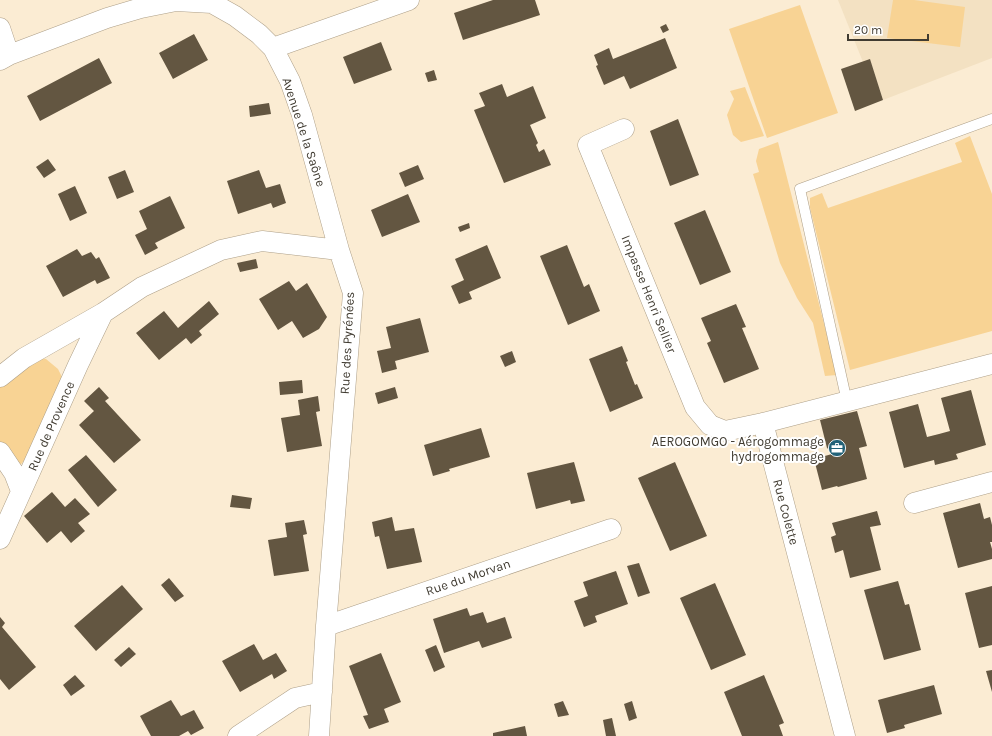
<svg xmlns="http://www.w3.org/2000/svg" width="992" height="736" font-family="Karla,sans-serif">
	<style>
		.built { fill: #f3e1c2 }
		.green { fill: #f8d394 }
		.building { fill: #635641 }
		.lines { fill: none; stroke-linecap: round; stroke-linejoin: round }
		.service-casing { stroke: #ad9f88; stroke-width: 11 }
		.minor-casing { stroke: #ad9f88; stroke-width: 21 }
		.service { stroke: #fff; stroke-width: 10 }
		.minor { stroke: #fff; stroke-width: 20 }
		.labels { text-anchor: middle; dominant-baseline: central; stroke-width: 4; stroke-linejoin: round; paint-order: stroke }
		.street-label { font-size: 13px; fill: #403b31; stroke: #fff }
		.poi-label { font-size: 13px; fill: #403b31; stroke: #fff; text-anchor: end }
	</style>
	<rect width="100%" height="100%" fill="#fbecd3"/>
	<path class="built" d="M838,0H992V58L883,100L870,60L863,62Z"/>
	<path class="green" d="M893,0H914L965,7L960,47L887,38Z
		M800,5L838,113L767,138L729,29Z
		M745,87L764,136L741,142L733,135L727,115L734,99L730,91Z
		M970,136L992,194V331L850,370L810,208V198L822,193L828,208L962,162L955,143Z
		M778,142L837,375L825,376L813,323L797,298L780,263L753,174L759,172L756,161L759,149Z
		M32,357L46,359L58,369L64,381L28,457L20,465L0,442V385Z"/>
	<path class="building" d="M493,0H535L540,15L463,40L454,13Z
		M666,24L669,30L663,33L660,27Z
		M194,34L208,60L173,79L159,53Z
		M665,38L677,68L630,89L624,76L604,85L596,66L598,65L594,55L609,48L613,59Z
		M381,42L392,70L354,84L343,57Z
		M99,58L112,83L40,121L27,96Z
		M870,59L883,100L855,111L841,69Z
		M434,70L437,80L428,82L425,73Z
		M502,84L507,97L533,86L546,118L530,125L538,143L536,145L539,152L544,149L551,165L504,183L474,110L485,106L479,93Z
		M269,103L271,114L250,117L249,106Z
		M678,119L699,175L670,186L650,131Z
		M48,159L56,170L44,178L36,167Z
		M418,165L424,179L405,187L399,173Z
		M125,170L134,192L117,199L108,177Z
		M259,170L266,188L280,184L286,203L273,208L271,203L238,214L227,181Z
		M75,186L87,213L70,221L58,194Z
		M408,194L420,222L382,237L371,210Z
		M170,196L185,228L155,243L158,248L145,255L135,235L147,229L139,211Z
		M705,210L731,272L700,285L674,223Z
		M469,223L470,228L460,232L458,227Z
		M487,245L501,278L469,292L472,299L459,304L451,286L464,280L455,259Z
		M567,245L584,287L589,284L600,311L568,325L540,256Z
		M77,249L82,256L91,252L96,259L99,257L110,278L97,284L95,280L63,297L46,266Z
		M256,259L258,268L240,272L237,263Z
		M289,281L296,291L307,283L327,317L319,329L303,338L292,321L278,330L259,299Z
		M209,301L219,314L199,331L202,335L191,344L186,338L159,360L136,333L164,311L178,328Z
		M736,304L746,327L742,328L759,369L724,383L707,343L711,341L701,318Z
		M420,318L429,352L395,361L397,369L382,373L377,351L391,348L386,327Z
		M622,346L628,361L626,362L635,385L637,384L643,398L610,412L589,359Z
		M512,351L516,362L505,367L500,356Z
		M302,380L303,393L280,395L279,382Z
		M99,387L109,398L105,401L141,440L114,463L79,425L94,411L84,401Z
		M395,387L398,398L378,404L375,393Z
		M971,390L986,445L956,454L958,459L935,465L934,460L904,468L889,412L918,404L927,437L939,434L950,431L941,398Z
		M318,396L320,411L316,412L322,446L287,452L281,418L300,415L298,400Z
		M857,411L867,446L859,448L867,479L838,487L837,486L822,490L814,459L832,454L831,451L827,448L820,420Z
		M481,428L490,457L449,469L450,471L433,476L424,445Z
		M86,455L117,490L98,507L68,470Z
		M574,462L585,501L571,504L570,500L536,509L527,473Z
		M675,462L707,536L670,551L638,478Z
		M52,492L65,507L75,498L90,514L78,523L85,531L71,543L61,531L47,543L24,516Z
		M232,495L252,498L250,509L230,507Z
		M980,503L984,519L990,517L992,525V542H990L992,549V559L958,568L943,513Z
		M877,511L881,525L870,527L881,570L850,578L843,550L835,553L831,537L836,535L832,523Z
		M392,517L395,531L414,528L422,562L387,569L379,536L375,537L372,522Z
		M304,520L307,534L303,535L309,571L274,576L268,540L287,537L285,523Z
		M639,563L650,593L638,597L627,566Z
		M616,571L628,604L595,616L597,622L584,627L574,601L588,596L583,582Z
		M169,578L184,596L175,602L161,585Z
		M898,581L905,605L909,604L921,650L884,660L864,590Z
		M715,583L746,655L711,670L680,598Z
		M122,585L143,609L96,651L74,626Z
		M992,586V645L979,648L965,593Z
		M467,608L470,616L483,612L487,623L505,617L512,638L482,648L479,641L444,653L433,619Z
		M0,617L5,623L2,627L36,667L9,690L0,679Z
		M254,644L263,660L276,653L287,671L274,679L272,674L240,692L222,661Z
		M436,645L445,667L434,672L425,650Z
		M129,647L136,654L121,667L114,660Z
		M381,653L401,702L384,709L389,722L369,729L363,716L368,715L349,666Z
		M992,670V692L986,671Z
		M75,675L85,686L71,696L63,685Z
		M764,675L784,723L779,725L783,736H742L724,692Z
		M934,685L942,714L904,725L905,728L887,733L878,700Z
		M171,700L181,716L194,710L204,728L191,735L188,731L179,736H151L140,716Z
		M563,701L569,715L558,717L554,704Z
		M632,701L637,718L629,721L624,704Z
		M612,718L616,736H606L603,720Z
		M525,726L527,736H493V733Z"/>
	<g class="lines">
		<defs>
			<path id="service" d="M847,402L800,189L992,119"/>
			<path id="minor" d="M0,28L9,55
				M273,48L409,0
				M0,60L9,55L107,18L141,8L176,1L212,3L235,16L259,34L273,48L290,81L302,115L339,250
				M624,129L588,145L695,407L710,425L725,431L763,423L992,364
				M0,377L24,358L103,313L142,287L221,250L262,241L339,250L353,293L326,626L319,736
				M763,423L845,736
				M0,452L14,473L21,491
				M914,503L992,482
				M0,539L78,365L103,313
				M326,626L611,529
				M238,736L295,698L322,692"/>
		</defs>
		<use href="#service" class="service-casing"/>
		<use href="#minor" class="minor-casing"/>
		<use href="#service" class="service"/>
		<use href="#minor" class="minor"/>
	</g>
	<defs>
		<symbol id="office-disc" viewBox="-11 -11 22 22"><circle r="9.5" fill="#236278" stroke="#fff"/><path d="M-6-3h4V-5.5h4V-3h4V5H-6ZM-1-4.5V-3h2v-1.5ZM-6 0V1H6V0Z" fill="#fff"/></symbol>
	</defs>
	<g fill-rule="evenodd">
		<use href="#office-disc" x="827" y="438" width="20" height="20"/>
	</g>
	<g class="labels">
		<g class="street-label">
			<text transform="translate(304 132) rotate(72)">Avenue de la Saône</text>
			<text transform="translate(649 294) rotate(68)">Impasse Henri Sellier</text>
			<text transform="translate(347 343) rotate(-87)">Rue des Pyrénées</text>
			<text transform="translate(51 426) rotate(-66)">Rue de Provence</text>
			<text transform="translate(786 512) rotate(75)">Rue Colette</text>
			<text transform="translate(468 577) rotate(-19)">Rue du Morvan</text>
		</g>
		<g class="poi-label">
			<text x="824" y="441">AEROGOMGO - Aérogommage<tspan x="824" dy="15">hydrogommage</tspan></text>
		</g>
	</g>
	<path d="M848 34v6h80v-6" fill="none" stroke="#403b31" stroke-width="2"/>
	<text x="854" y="34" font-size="12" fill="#403b31" stroke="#ffffff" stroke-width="3" paint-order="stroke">20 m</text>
</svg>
